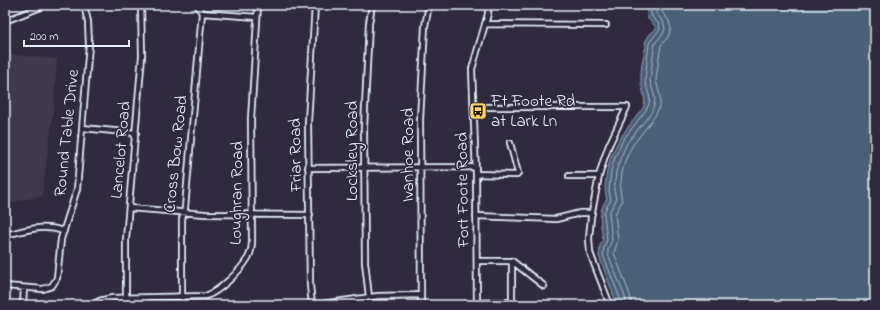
<svg xmlns="http://www.w3.org/2000/svg" width="880" height="310" font-family="'Indie Flower',sans-serif">
	<style>
		.built { fill: #41374c }
		.water { fill: #4c6177; stroke: #8a9bab }
		.lines { fill: none; stroke-linecap: round; stroke-linejoin: round }
		.shore { stroke: #aab7c4; stroke-width: 1 }
		.ferry { stroke: #aab7c4; stroke-width: 1; stroke-dasharray: 5 4; stroke-linecap: butt }
		.minor-casing { stroke: #e8f1f8; stroke-width: 8 }
		.minor { stroke: #2f2a3d; stroke-width: 4.5 }
		.labels { text-anchor: middle; dominant-baseline: central; stroke-width: 3.5; stroke-linejoin: round; paint-order: stroke }
		.poi-label { font-size: 17px; fill: #e8f1f8; stroke: #2f2a3d; text-anchor: start }
		.street-label { font-size: 17px; fill: #e8f1f8; stroke: #2f2a3d }
	</style>
	<rect width="100%" height="100%" fill="#2f2a3d"/>
	<filter id="ink" filterUnits="userSpaceOnUse"><feTurbulence type="fractalNoise" baseFrequency=".025" numOctaves="2"/><feDisplacementMap in="SourceGraphic" scale="8" xChannelSelector="R" yChannelSelector="G"/><feConvolveMatrix kernelMatrix="1 2 1 2 8 2 1 2 1" color-interpolation-filters="sRGB"/></filter>
	<g filter="url(#ink)">
		<path class="built" d="M5,54L57,59L54,106L42,196L5,204Z"/>
		<path class="water" d="M640,5H875V305H617L599,256L600,245L603,240C601,226 597,211 607,199C604,191 605,186 606,178C610,147 625,131 643,108C647,98 642,92 641,82C640,71 643,57 646,46L645,42L650,34L656,29L655,26L648,19L646,7Z"/>
		<g class="lines">
			<path class="shore" d="M621,305L620,298L603,255L604,247L607,240L604,213L607,206L611,200L609,191L611,171L615,157L623,140L646,110L649,104L650,99L645,81L649,43L660,29L659,24L652,17L649,5
				M626,305L625,297L608,254V249L612,240L609,213L616,200L614,190L616,172L620,159L627,143L651,113L654,105L655,98L650,81L653,56L655,43L663,34L665,29L663,21L657,15L654,5
				M632,305L630,295L614,253L618,240L615,214L622,201L620,190L622,173L625,161L632,146L655,116L660,106V96L656,80L659,57L661,45L668,37L671,29L669,21L662,12L661,5"/>
			<path class="ferry" d="M873,305L875,298"/>
			<defs>
				<path id="minor" d="M197,5L202,13
					M597,5V6
					M202,13L257,17
					M5,21L46,5
					M485,24L606,25
					M474,107H627L609,145L604,159L599,176L591,217L589,238L590,253L610,305
					M82,128L136,133
					M308,168L476,167
					M476,174L517,175L518,173L510,143
					M569,176H599
					M129,208L205,214L310,215
					M476,216L556,219L580,213H592
					M5,235C27,230 41,224 64,231
					M477,261H512
					M512,261V305
					M512,261L544,286
					M5,286L43,289L52,286L57,278L61,239L77,189L89,45L88,22L84,5
					M369,297L365,262L364,128L369,23L372,5
					M126,298V239L142,56L141,5
					M145,298V305
					M182,298V219L185,208L202,13
					M477,303L512,302
					M23,305L24,288
					M93,305L99,301L112,298L206,296C220,291 240,271 248,258C251,253 252,246 252,240L251,119L258,5
					M312,305L310,285L308,122L315,5
					M315,305L378,296L421,295
					M421,305L420,120L425,26L429,5
					M477,305L476,174L472,69L488,14V8L486,5"/>
			</defs>
			<use href="#minor" class="minor-casing"/>
			<use href="#minor" class="minor"/>
		</g>
	</g>
	<defs>
		<symbol id="bus-square" viewBox="-11 -11 22 22"><rect x="-9" y="-9" width="18" height="18" rx="4" fill="#ffd166" stroke="#2f2a3d"/><path d="M-5-6H5V4H4V6H2V4H-2V6H-4V4H-5ZM-3.5-4V0h7V-4ZM-3.5 1.2v1.5H-2V1.2ZM2 1.2v1.5H3.5V1.2Z" fill="#111"/></symbol>
	</defs>
	<g fill-rule="evenodd">
		<use href="#bus-square" x="468" y="101" width="20" height="20"/>
	</g>
	<g class="labels">
		<g class="poi-label">
			<text x="491" y="101">Ft Foote Rd<tspan x="491" dy="20">at Lark Ln</tspan></text>
		</g>
		<g class="street-label">
			<text transform="translate(67 133) rotate(-84)">Round Table Drive</text>
			<text transform="translate(121 150) rotate(-85)">Lancelot Road</text>
			<text transform="translate(352 151) rotate(-90)">Locksley Road</text>
			<text transform="translate(176 154) rotate(-84)">Cross Bow Road</text>
			<text transform="translate(296 155) rotate(-91)">Friar Road</text>
			<text transform="translate(408 155) rotate(-90)">Ivanhoe Road</text>
			<text transform="translate(463 190) rotate(-91)">Fort Foote Road</text>
			<text transform="translate(237 193) rotate(-89)">Loughran Road</text>
		</g>
	</g>
	<rect width="880" height="310" fill="none" stroke="#2f2a3d" stroke-width="20"/>
	<rect x="10" y="10" width="860" height="290" fill="none" stroke="#e8f1f8" stroke-width="1.5" filter="url(#ink)"/>
	<path d="M24 40v6h105v-6" fill="none" stroke="#e8f1f8" stroke-width="2"/>
	<text x="30" y="40" font-size="12" fill="#e8f1f8" stroke="#2f2a3d" stroke-width="3" paint-order="stroke">200 m</text>
</svg>
